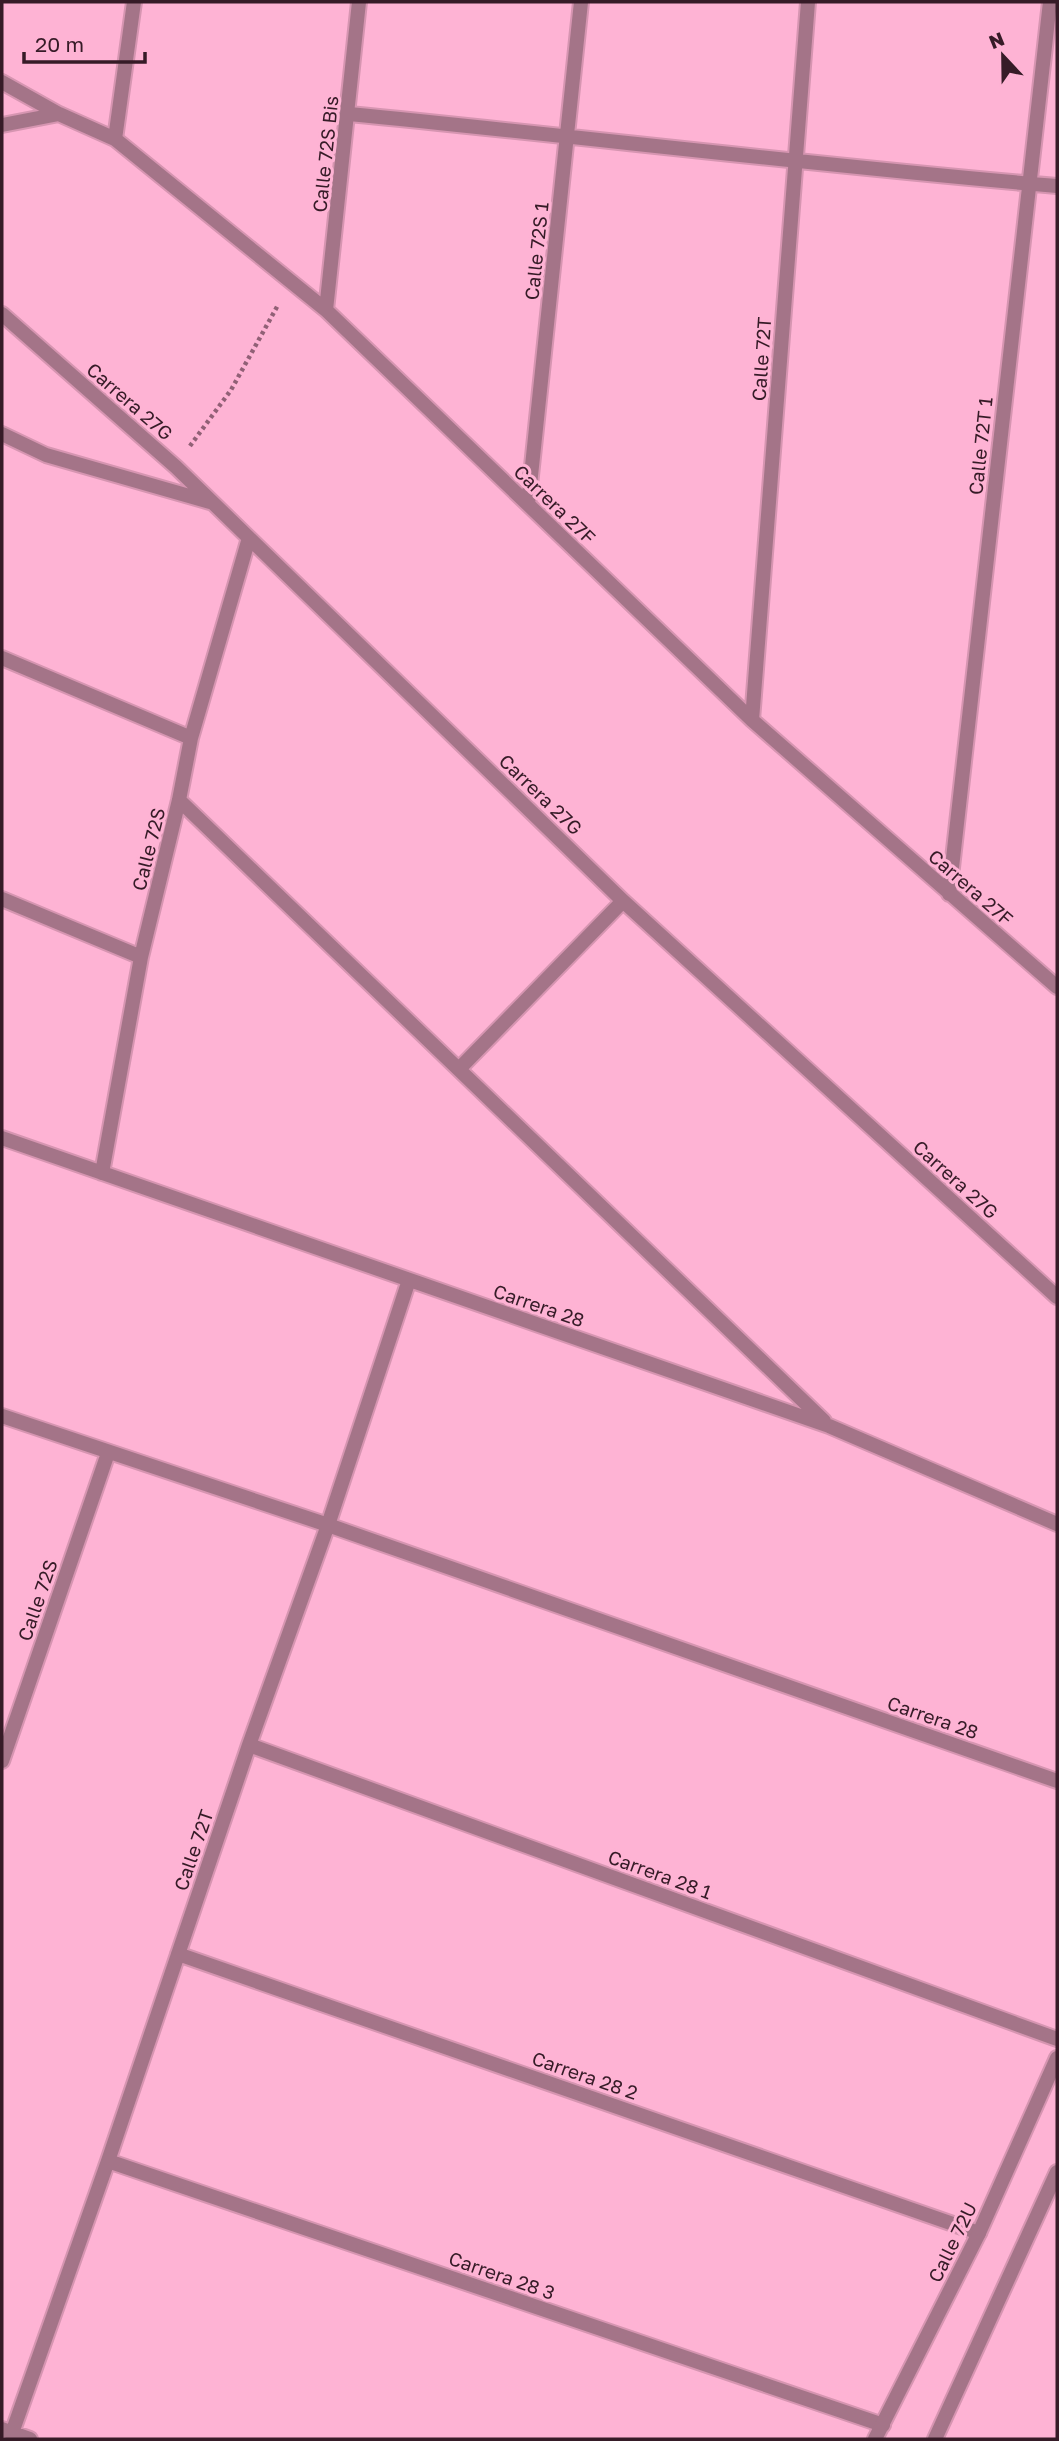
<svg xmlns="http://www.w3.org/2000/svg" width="1059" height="2441" font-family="'Golos Text',sans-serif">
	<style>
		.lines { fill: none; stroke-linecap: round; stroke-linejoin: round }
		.minor-casing { stroke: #d695b1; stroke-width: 18 }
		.tertiary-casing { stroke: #d695b1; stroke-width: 18 }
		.path { stroke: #916076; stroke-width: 4.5; stroke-dasharray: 3.5 3.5; stroke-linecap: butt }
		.minor { stroke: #a47488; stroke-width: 14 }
		.tertiary { stroke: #a47488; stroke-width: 14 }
		.labels { text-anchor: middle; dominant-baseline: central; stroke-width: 6; stroke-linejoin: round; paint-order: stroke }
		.street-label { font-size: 19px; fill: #361b27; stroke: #feb3d4 }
	</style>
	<rect width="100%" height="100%" fill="#feb3d4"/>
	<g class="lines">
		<defs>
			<path id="minor" d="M2,82L59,114L115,139L326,310L752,720L1057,987
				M349,114C585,137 821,166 1057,186
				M2,125L59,114
				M115,139L134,2
				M326,310L359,2
				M2,314L176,467L623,901L1057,1297
				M2,434L46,455L210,502
				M528,504L581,2
				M2,658L191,738
				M752,720L808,2
				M179,800L824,1421
				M949,894L1050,2
				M2,899L141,957
				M459,1069L623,901
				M2,1138L829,1426L1057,1524
				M102,1173L141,957L179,800L191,738L249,538
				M2,1416L328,1525L1057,1781
				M249,1745L1057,2039
				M2,1761L108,1453
				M178,1954L979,2233
				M108,2161L883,2425
				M2,2429L30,2439
				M12,2433L108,2161L249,1745L328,1525L409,1280"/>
			<path id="tertiary" d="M875,2439L979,2233L1057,2058
				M935,2439L1057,2172"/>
		</defs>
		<use href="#minor" class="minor-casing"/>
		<use href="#tertiary" class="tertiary-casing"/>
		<path class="path" d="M190,446L231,390L278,305"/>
		<use href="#minor" class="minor"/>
		<use href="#tertiary" class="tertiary"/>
	</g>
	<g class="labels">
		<g class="street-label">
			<text transform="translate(325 154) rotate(-84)">Calle 72S Bis</text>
			<text transform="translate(536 251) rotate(-84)">Calle 72S 1</text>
			<text transform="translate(761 359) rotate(-86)">Calle 72T</text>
			<text transform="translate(130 401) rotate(41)">Carrera 27G</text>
			<text transform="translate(980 446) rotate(-84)">Calle 72T 1</text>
			<text transform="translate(555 504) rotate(44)">Carrera 27F</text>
			<text transform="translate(541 794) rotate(44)">Carrera 27G</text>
			<text transform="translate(148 849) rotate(-76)">Calle 72S</text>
			<text transform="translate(971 887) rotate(41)">Carrera 27F</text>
			<text transform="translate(956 1179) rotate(42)">Carrera 27G</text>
			<text transform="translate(539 1305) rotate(19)">Carrera 28</text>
			<text transform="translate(37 1600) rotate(-71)">Calle 72S</text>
			<text transform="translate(933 1717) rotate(19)">Carrera 28</text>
			<text transform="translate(193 1850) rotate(-71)">Calle 72T</text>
			<text transform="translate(660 1874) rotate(20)">Carrera 28 1</text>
			<text transform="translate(585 2075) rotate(19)">Carrera 28 2</text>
			<text transform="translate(952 2242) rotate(-64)">Calle 72U</text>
			<text transform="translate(502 2275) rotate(19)">Carrera 28 3</text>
		</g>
	</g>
	<rect width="1059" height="2441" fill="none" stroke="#361b27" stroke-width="7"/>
	<g transform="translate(1003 56) rotate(338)" stroke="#feb3d4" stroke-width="5" paint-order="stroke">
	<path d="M0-5L12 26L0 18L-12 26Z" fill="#361b27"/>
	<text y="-10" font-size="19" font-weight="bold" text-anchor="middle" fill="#361b27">N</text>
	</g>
	<path d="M24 52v10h121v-10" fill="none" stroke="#361b27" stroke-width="3.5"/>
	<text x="35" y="52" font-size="21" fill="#361b27" stroke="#feb3d4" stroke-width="5" paint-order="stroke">20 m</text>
</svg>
